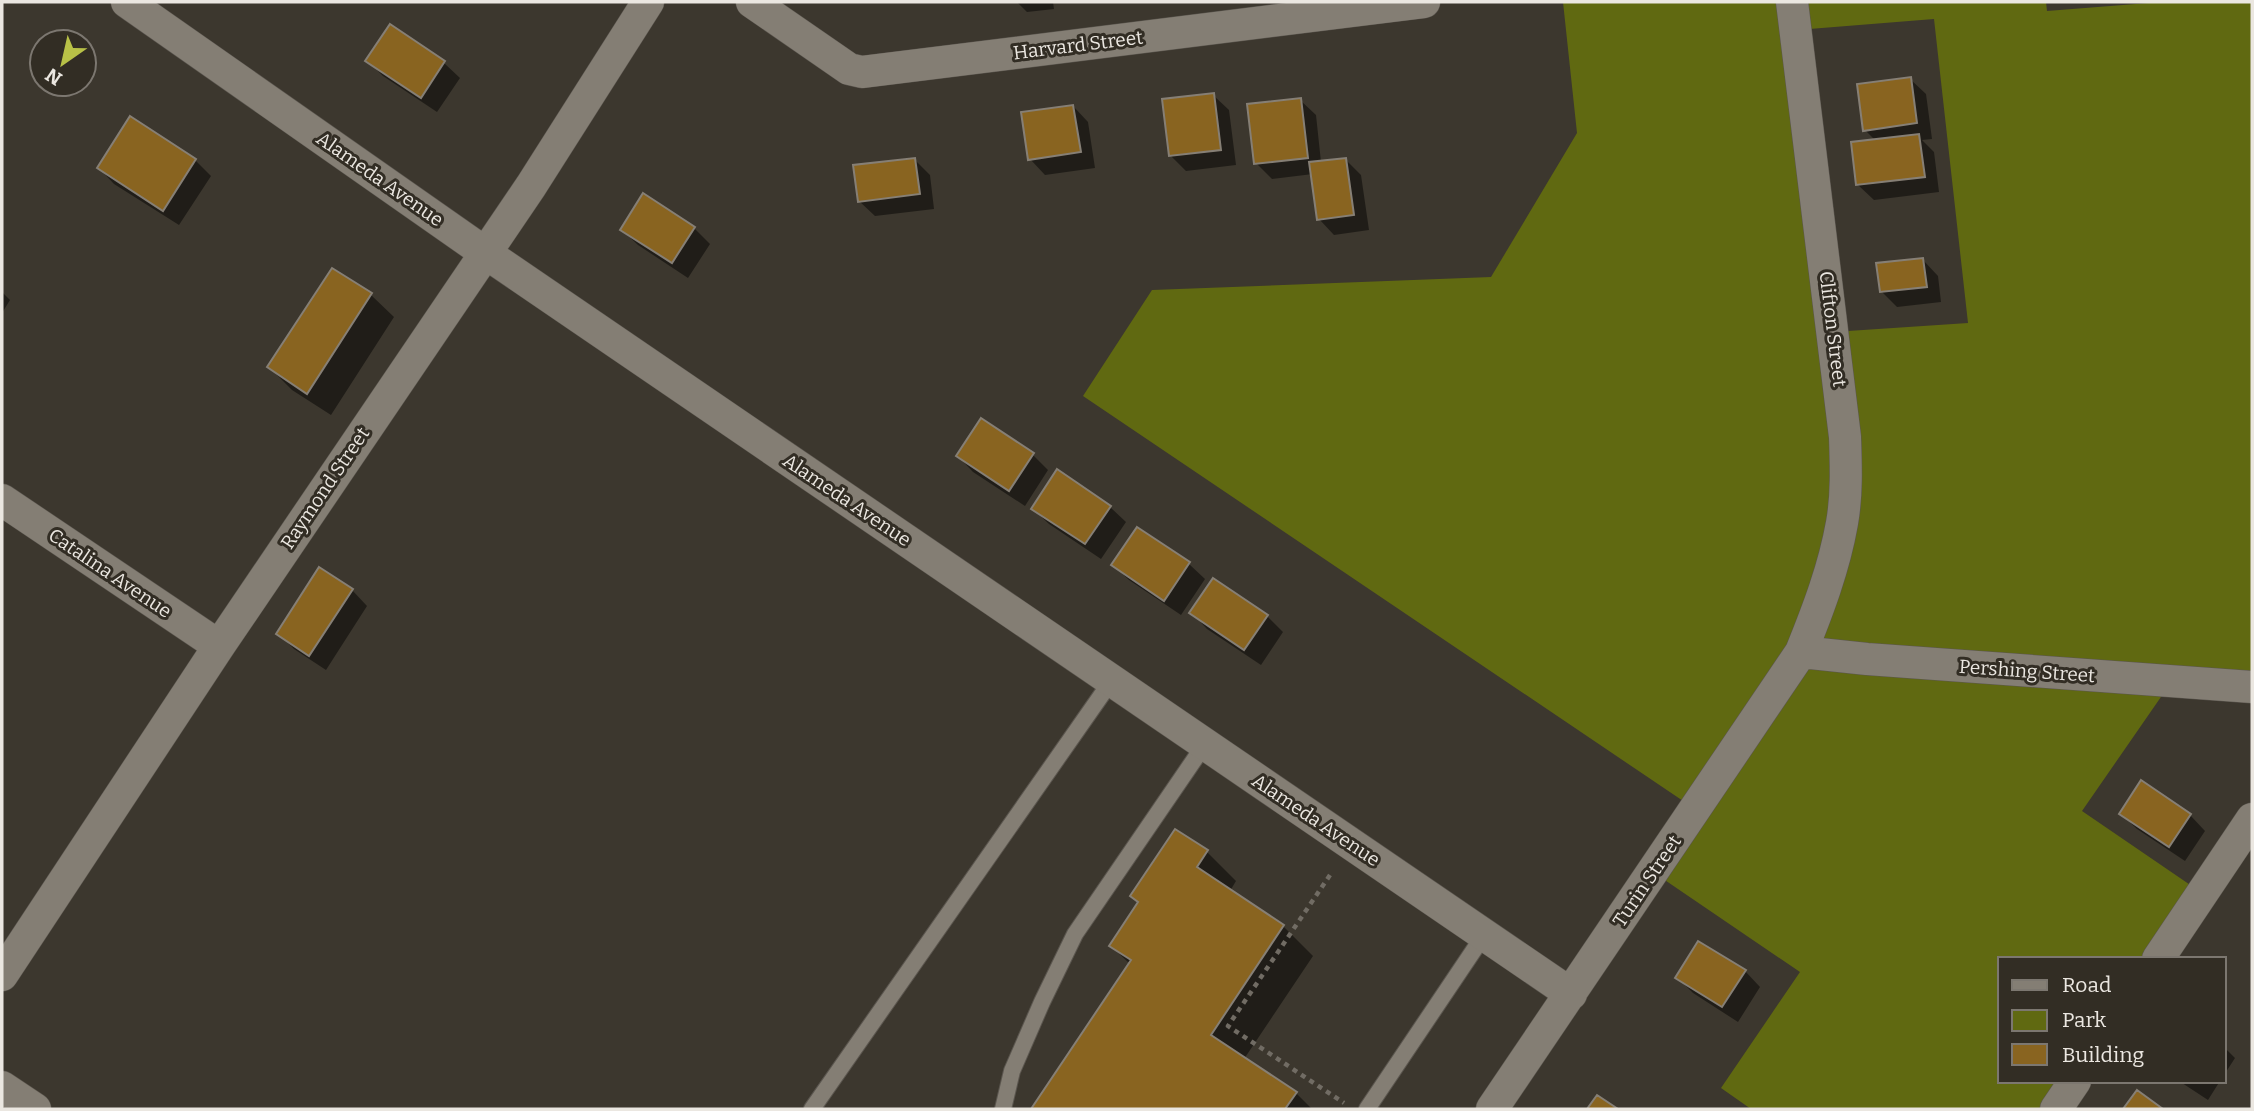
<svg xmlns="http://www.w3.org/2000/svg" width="2254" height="1111" font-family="Bitter,serif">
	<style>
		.green { fill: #606911; fill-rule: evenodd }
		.shadow { fill: #0007 }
		.building { fill: #896420; stroke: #867f75; stroke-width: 2 }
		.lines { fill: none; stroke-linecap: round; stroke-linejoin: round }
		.lane-casing { stroke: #5b564f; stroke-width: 18 }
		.street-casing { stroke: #5b564f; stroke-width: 33 }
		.path { stroke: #716c64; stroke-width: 4.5; stroke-dasharray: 5 5; stroke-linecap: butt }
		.lane { stroke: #847e74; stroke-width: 16 }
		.street { stroke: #847e74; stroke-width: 32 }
		.labels { text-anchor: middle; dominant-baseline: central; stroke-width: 6; stroke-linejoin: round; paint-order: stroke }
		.street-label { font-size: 19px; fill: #ebe7e1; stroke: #322d24 }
	</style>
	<rect width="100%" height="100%" fill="#3c372e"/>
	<path class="green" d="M1563,2H2046L2047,11L2161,2H2252V687L2172,681L2082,811L2202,893L2158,959H2000V1081H2075L2056,1109H1751L1721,1088L1800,972L1653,872L1695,809L1083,396L1152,290L1491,277L1577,133ZM1934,19L1968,323L1833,332L1797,30Z"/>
	<path class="shadow" d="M1017,2H1053L1054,9L1027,12Z
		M390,27L444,63L460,78L437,112L383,76L368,61Z
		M1910,79L1926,94L1932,139L1922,140L1934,152L1939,192L1874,200L1858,185L1876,141L1865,130Z
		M1213,95L1229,110L1236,165L1186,171L1171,156Z
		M1300,100L1316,115L1321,162L1346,160L1361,175L1369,230L1334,235L1319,219L1313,174L1272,179L1256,163Z
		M1073,106L1088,122L1095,168L1045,175L1030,159Z
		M195,160L211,176L179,225L114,184L99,168Z
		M915,160L930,175L934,209L875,216L859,201Z
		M644,196L694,228L710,244L688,278L638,245L622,230Z
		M1923,260L1938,276L1941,302L1897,307L1881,291Z
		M333,270L371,295L394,317L331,415L292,390L269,367Z
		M2,292L10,300L2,313Z
		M1033,455L1048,470L1025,506L973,472L958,456Z
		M1110,507L1126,522L1101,559L1049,524L1033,509Z
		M1138,529L1189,564L1205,579L1181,615L1129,580L1113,565Z
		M1214,580L1267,616L1283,632L1261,665L1207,629L1192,613Z
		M352,590L367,606L326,670L294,649L278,633Z
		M2121,814L2190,815L2205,831L2185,861L2137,829Z
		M1207,852L1236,881L1230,891L1283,926L1313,956L1244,1059L1296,1093L1312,1109H1033L1130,964L1111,946L1139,903L1132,896Z
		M1745,971L1760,987L1738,1022L1693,993L1677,977Z
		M2224,1047L2235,1058L2224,1075Z
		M2179,1081H2220L2208,1100Z"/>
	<path class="building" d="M390,24L445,61L421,98L365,61Z
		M1911,77L1917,123L1863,131L1857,84Z
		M1214,93L1221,150L1169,156L1162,99Z
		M1301,98L1308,158L1254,164L1247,104Z
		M1073,105L1081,152L1028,160L1021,112Z
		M130,116L196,159L163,211L97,168Z
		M1919,134L1925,177L1856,185L1851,142Z
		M915,158L920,194L858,202L853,165Z
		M1346,158L1354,215L1317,220L1309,162Z
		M643,193L695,227L672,263L620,230Z
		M1923,258L1927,287L1880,292L1876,263Z
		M332,268L372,293L307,394L267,367Z
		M981,418L1034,453L1009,491L956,456Z
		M1057,469L1111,506L1085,544L1031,509Z
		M1137,527L1190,562L1164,601L1111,565Z
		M319,567L353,589L309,656L276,634Z
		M1213,578L1268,615L1244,650L1189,613Z
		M2141,780L2191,814L2169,847L2119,814Z
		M1175,829L1208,850L1197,867L1284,925L1211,1035L1297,1092L1285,1109H1031L1131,960L1109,946L1138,902L1130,896Z
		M1698,941L1746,970L1722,1007L1675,978Z
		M2137,1090L2163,1109H2123Z
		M1597,1095L1618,1109H1587Z"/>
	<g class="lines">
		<defs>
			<path id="lane" d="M812,1109L1112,680
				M1003,1109L1012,1071L1042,1002L1075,934L1205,744
				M1367,1109L1484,935"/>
			<path id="street" d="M127,2L484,252L1571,994
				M752,2L849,69L862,72L1424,2
				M2,500L219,646
				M1801,652L1867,659L2252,687
				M2158,959L2252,819
				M2,975L219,646L531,186L648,2
				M2,1087L35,1109
				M1492,1109L1801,652C1818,610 1834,568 1842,523C1847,495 1846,466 1845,437L1792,2
				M2056,1109L2075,1081"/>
		</defs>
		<use href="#lane" class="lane-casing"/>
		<use href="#street" class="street-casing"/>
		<path class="path" d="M1330,875L1228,1026L1344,1103"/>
		<use href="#lane" class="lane"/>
		<use href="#street" class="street"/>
	</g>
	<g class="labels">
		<g class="street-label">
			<text transform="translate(1078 45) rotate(-7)">Harvard Street</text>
			<text transform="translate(380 179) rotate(35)">Alameda Avenue</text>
			<text transform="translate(1833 329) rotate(83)">Clifton Street</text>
			<text transform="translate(325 488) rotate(-56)">Raymond Street</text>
			<text transform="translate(847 500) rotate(34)">Alameda Avenue</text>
			<text transform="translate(110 573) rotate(34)">Catalina Avenue</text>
			<text transform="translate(2027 671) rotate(4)">Pershing Street</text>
			<text transform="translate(1316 820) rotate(34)">Alameda Avenue</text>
			<text transform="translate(1647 881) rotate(-56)">Turin Street</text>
		</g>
	</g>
	<rect width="2254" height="1111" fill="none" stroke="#ebe7e1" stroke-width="7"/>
	<rect x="1998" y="957" width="228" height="126" fill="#322d24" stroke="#7c7770" stroke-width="2"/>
	<rect x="2012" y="980" width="35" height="10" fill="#847e74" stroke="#7c7770" stroke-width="2"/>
	<text x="2062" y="992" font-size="21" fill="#ebe7e1">Road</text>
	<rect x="2012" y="1010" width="35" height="21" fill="#606911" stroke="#7c7770" stroke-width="2"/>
	<text x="2062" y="1027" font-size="21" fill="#ebe7e1">Park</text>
	<rect x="2012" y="1044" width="35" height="21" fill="#896420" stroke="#7c7770" stroke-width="2"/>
	<text x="2062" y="1062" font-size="21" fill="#ebe7e1">Building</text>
	<g transform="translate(63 63) rotate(214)"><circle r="33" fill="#322d24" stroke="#7c7770" stroke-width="2"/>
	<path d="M0-5L12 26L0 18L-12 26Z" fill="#b8c147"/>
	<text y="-10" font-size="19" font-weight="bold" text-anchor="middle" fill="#ebe7e1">N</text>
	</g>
</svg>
